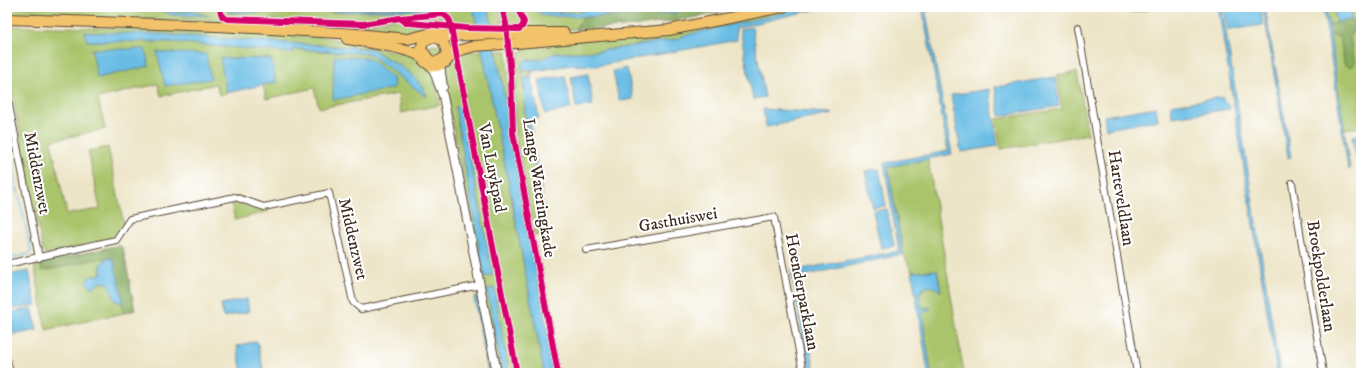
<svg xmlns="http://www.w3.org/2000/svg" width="1368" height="380" font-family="'IM FELL DW Pica',serif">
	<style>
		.green { fill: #a9c46a; stroke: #727744; fill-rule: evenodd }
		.forest { fill: #86aa5e; stroke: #606a3e }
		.water { fill: #69bde5; stroke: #527482 }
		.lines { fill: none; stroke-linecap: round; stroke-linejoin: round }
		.stream { stroke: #69bde5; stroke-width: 1.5 }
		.minor-casing { stroke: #564637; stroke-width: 8 }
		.tertiary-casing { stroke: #564637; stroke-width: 10 }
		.primary-casing { stroke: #564637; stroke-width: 12 }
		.minor { stroke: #fff; stroke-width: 6 }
		.tertiary { stroke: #fff; stroke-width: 8 }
		.primary { stroke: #f2c36a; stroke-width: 10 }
		.primary-bridge-casing { stroke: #564637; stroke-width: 12; stroke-linecap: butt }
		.primary-bridge { stroke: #f2c36a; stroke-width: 10 }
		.cycleway-casing { stroke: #fff; stroke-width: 8 }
		.cycleway { stroke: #d6006c; stroke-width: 6 }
		.labels { text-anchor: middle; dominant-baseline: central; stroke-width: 4; stroke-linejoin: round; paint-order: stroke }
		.street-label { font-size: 17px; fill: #3b2a1e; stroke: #fff }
	</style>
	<rect width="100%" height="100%" fill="#fff"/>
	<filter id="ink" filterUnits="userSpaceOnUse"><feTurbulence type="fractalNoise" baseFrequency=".025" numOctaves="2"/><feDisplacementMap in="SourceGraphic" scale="8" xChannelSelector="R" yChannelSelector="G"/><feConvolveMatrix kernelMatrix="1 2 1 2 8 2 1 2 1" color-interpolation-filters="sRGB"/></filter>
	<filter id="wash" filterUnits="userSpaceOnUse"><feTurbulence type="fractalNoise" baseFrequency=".012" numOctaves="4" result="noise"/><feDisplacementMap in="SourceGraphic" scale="16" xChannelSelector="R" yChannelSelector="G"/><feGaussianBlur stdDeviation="0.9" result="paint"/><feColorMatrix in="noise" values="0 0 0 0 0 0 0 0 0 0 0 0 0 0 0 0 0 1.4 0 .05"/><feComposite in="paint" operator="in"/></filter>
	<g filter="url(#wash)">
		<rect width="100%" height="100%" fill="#ede5c7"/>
		<path class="green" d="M7,7H156L165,13L207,15L194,12L193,7H216L225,21L7,17Z
			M162,7H190L191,12H171L164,10Z
			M220,7H473L477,25L431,24L405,21L410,18L442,16L450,22L449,15L443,13L397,17L363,23L231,18C225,17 222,14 220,7ZM441,8L344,12L228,13V11Z
			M488,7H499L503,25H491Z
			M504,7H516L522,21L519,26H508Z
			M519,7H584V17L575,29L521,30L525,26L526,21Z
			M796,7H808L682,36L678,39L600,51L555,53L541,60H526L522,70L533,71V73H513L512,52H523V48L745,18Z
			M1128,7H1164L1129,13Z
			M1326,7H1361V9H1357L1361,34V127L1344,129L1329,36H1338L1341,40L1344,63L1346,66L1352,48L1349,37C1358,25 1352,24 1349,11H1336L1334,14L1337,22L1328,26Z
			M398,19L406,24L458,27L466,30L416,36L340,28L335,25H364Z
			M7,26L147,29L324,37L411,55L431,72L437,89L440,105L401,113L398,94L319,108L314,88L266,99L263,85L276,82L270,59H221L227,93L219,95L216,84L161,96L158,84L98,98L105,129L51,141L67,214L100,209L88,151L108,147L124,225L116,238L46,254L43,252L7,68ZM159,34L373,49C395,66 414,68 427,96L370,54L170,42L87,41Z
			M434,44L439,46L441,51L436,56L426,50L428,46Z
			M482,51L509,185L544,373H496L444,74C444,69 447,66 450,63C461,51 466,51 482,51Z
			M496,51H507L510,128Z
			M1077,72L1088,134L1001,149L996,119L1062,109L1057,75Z
			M532,75L531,77L524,79L525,113L529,135L548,233L534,236L515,132L513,77Z
			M928,159L964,373H931L922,314L923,312L930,309V307L921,308L919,295L921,290C928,285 934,285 941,291L937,271L912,272L903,253L888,167Z
			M235,202L269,211L235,220L231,203Z
			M103,258L106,259L101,264V274L98,276L94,275L97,284L108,282L122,302L124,313L46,330L34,264L44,262L41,266Z"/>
		<path class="forest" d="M682,7H746C689,20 633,29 575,29L584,17L676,13Z
			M1341,20H1351L1355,27L1349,37L1355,64L1349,67L1344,63L1341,40L1338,36H1329L1328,26Z
			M119,245L123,248L135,310L124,313L113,258H103L42,271L41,265L44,262Z"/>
		<path class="water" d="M156,7H162L164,10L171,12H191L190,7H193L194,12L209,16L171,15Z
			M473,7H488L555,373H544L509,185Z
			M535,7C540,7 542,10 547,11C558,13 571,13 582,12L584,7H682L676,13L584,17L545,16L538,12Z
			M808,7H826L736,28L737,40L596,66L571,65L533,71L522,70L521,64L526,60L541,59L555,53L600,51L678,39L682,36Z
			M922,7H925L952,154L888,167L903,254L798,277L815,373H810L791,271L899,251L884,163L948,151Z
			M1218,7H1222L1280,373H1277Z
			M1224,7H1261L1263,25L1228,30Z
			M1263,7H1265L1291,157L1288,158Z
			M1323,7H1326L1350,169H1348Z
			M441,8V10L228,13V11Z
			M1351,10V20L1337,22L1334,13L1336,11Z
			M752,27L765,97L753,99L740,29Z
			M84,32L159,34L373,49C396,67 413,67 427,96H425L370,54L293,49L294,53L170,42L87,41Z
			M92,49H145L149,66L97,78Z
			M157,52L206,54L211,79L165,86Z
			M334,56L369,58L393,78L394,88L333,100Z
			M220,58L271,59L276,82L227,93Z
			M627,68L633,99L619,101L613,71Z
			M588,74L593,105L576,108L571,77Z
			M565,76L571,109L545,114L539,80Z
			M531,77L539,118L530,120L546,220L529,135L525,113L524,79Z
			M1055,77L1059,106L1000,116L995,87Z
			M989,89L998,146L961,152L951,95Z
			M1223,97V100L1228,103L1230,109L1172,117L1171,105Z
			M460,106L493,275L484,277L455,107Z
			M1156,107L1158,120L1106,129L1104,116Z
			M763,109L830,113L833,114L766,127Z
			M1361,135V173H1359L1352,136Z
			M879,169L886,206L873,208L865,171Z
			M887,209L894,246L881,248L873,211Z
			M113,258L123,299L121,303L115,300L108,283L100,282L94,287L90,286L86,282L89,277L101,274V264L106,259Z
			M937,270L941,292C934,285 929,285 921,290L919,295L922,308H931L922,314L931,373H928L912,272Z
			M29,271L36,305L8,310L7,275Z
			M494,287L509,373H502L487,290Z
			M476,296L477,297L491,373H488L474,298Z
			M247,299L249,312L223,317L221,304Z
			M32,308L37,330L14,335L9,313Z
			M257,341L264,373H242L237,346Z"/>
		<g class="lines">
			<path class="stream" d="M7,124L16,183L31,250L29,254L7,259
				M7,334L8,340"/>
		</g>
	</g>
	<g filter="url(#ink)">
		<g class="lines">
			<defs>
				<path id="minor" d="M502,7L506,24L511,75L513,133L558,373
					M1078,27L1137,373
					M7,95L39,258
					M1292,183L1323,373
					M586,250L774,217L803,373
					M7,264L116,240L130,219L235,197L264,207L329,193L353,302L361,309L480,285
					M7,360L10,373"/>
				<path id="tertiary" d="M440,65L443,87
					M432,66L443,96L497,373"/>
				<path id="primary" d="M7,19L217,26L356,34L408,39L432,33L449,36L473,35
					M516,33H564
					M347,39C360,41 413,49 421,57
					M517,43L669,30L783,7
					M419,51C421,51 422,52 424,53L430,61C439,63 444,60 447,52L443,41C421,26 409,65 437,66L446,62L454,52L475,46"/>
			</defs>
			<use href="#minor" class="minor-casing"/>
			<use href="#tertiary" class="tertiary-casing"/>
			<use href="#primary" class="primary-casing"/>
			<use href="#minor" class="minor"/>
			<use href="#tertiary" class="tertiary"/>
			<use href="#primary" class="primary"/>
			<defs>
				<path id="primary-bridge" d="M473,35L516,33
					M475,46L517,43"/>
			</defs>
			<use href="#primary-bridge" class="primary-bridge-casing"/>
			<use href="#primary-bridge" class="primary-bridge"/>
			<defs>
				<path id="cycleway" d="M219,7L222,16L227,19L363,24L400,18L405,23H410L466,28L519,29L522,27L524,22L517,7
					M502,7L506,24L511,75L513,133L558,373
					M400,18L443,14L448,18L450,21L517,373"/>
			</defs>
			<use href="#cycleway" class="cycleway-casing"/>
			<use href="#cycleway" class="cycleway"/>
		</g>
	</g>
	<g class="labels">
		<g class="street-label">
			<text transform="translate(492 168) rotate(79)">Van Luykpad</text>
			<text transform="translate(37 173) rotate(79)">Middenzwet</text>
			<text transform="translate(539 188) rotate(81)">Lange Wateringkade</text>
			<text transform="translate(1121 198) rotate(81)">Harteveldlaan</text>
			<text transform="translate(678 220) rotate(-10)">Gasthuiswei</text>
			<text transform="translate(353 239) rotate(77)">Middenzwet</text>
			<text transform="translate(1321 276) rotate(81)">Broekpolderlaan</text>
			<text transform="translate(802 292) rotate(79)">Hoenderparklaan</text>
		</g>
	</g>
	<rect width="1368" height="380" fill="none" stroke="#fff" stroke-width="24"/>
</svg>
